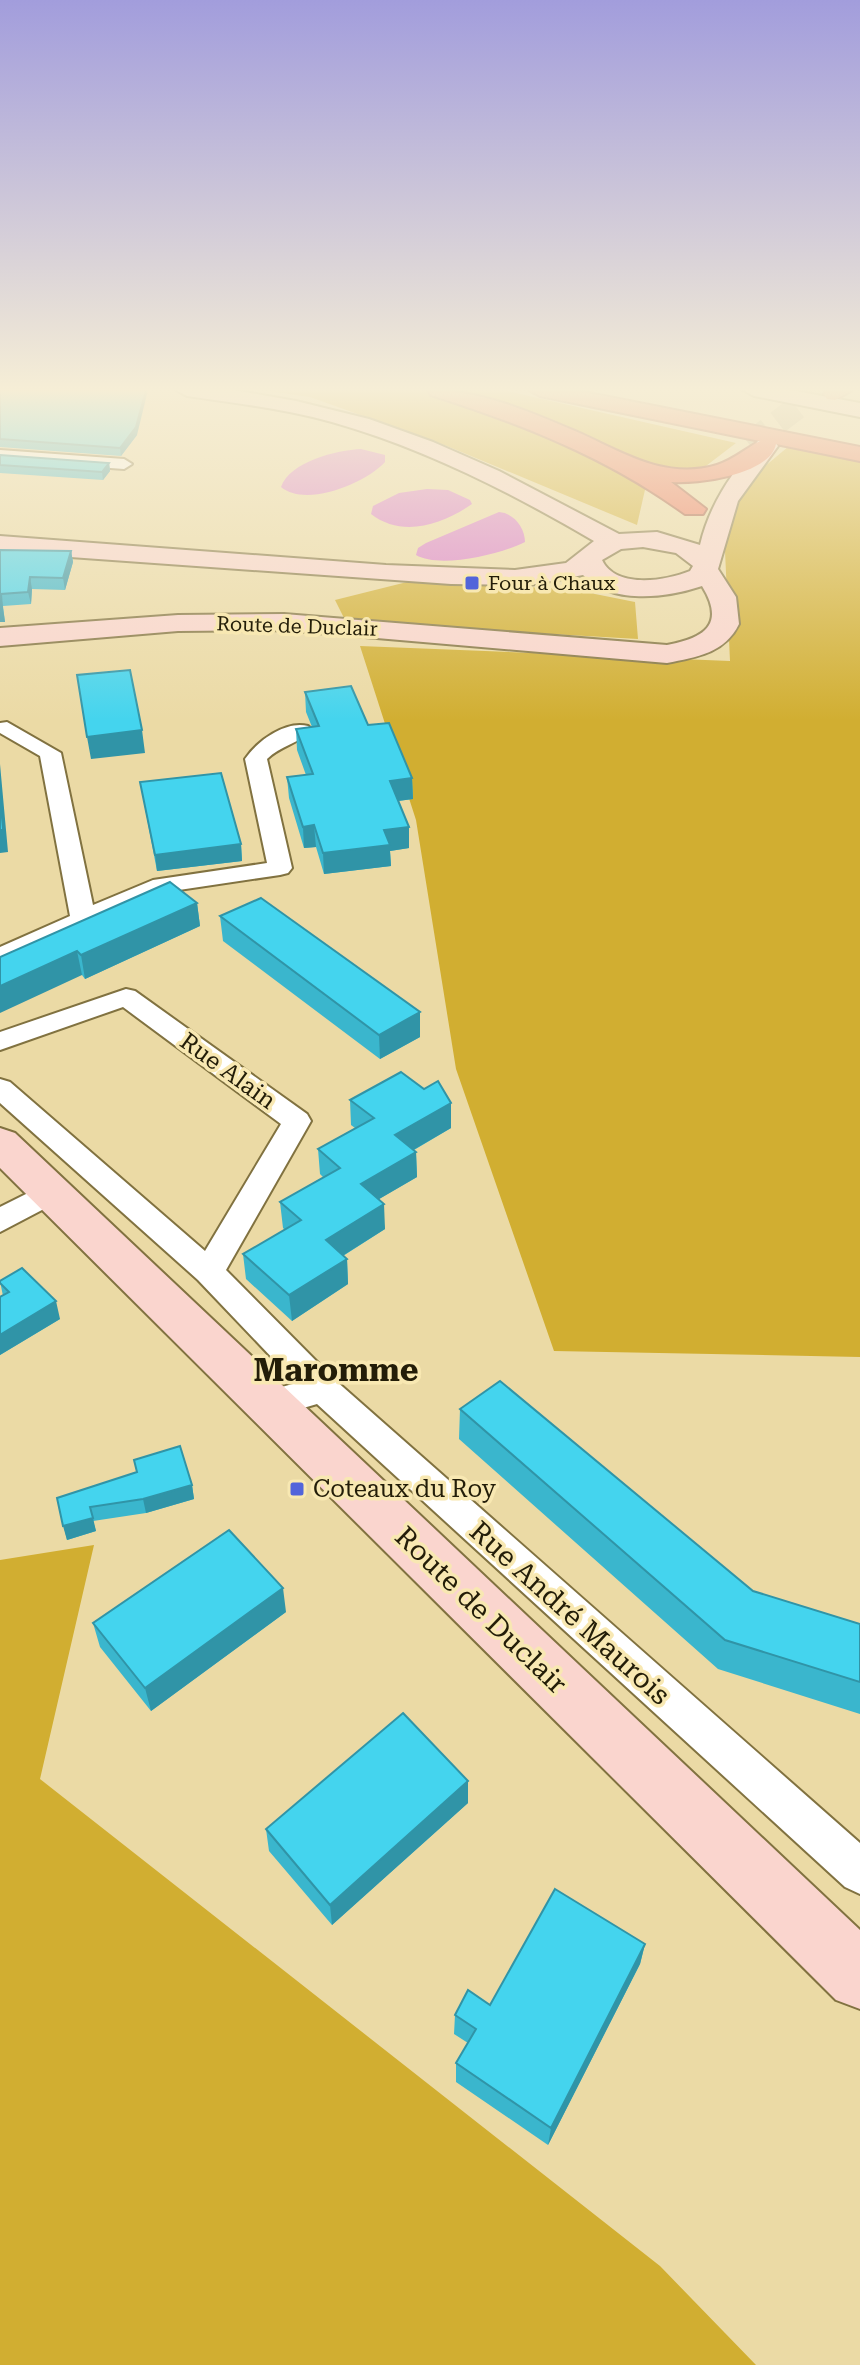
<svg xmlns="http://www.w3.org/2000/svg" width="860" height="2365" font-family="'Roboto Serif',serif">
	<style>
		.green { fill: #d1ae31 }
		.water { fill: #d97acb }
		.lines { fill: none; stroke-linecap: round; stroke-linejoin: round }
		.secondary-tunnel { stroke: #c3b486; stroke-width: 24; stroke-dasharray: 24 12; stroke-linecap: butt }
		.street-casing { stroke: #817240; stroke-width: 4 }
		.secondary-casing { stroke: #817240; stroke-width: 4 }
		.highway-casing { stroke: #a6553d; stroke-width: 4 }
		.street { fill: #fff; fill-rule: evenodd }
		.secondary { fill: #fad5ce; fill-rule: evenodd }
		.highway { fill: #ed735a; fill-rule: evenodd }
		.wall { fill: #3ab6cd }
		.shaded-wall { fill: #3094a7 }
		.building { fill: #44d4ee; stroke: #3094a7; stroke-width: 2 }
		.poi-dot { fill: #5264da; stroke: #f8e8b2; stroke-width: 3 }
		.labels { text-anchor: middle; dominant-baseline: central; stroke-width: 7; stroke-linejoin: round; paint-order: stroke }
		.far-poi-label { font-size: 20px; fill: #231d08; stroke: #f8e8b2; text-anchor: start }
		.far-street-label { font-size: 20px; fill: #231d08; stroke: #f8e8b2 }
		.street-label { font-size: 24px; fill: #231d08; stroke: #f8e8b2 }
		.poi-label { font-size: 24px; fill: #231d08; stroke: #f8e8b2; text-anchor: start }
		.near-street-label { font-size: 28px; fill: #231d08; stroke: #f8e8b2 }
		.district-label { font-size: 32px; font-weight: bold; fill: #231d08; stroke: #f8e8b2 }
	</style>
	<rect width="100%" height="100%" fill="#ebdaa5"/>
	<path class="green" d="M262,390H502L736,443L702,469L647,481L637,525L447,446L310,397Z
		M789,446L860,460V1357L554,1351L456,1069L416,820L360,646L730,661L724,529L745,483Z
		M407,582L570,589L635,602L638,639L346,622L335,600Z
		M94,1545L40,1779L660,2266L756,2365H0V1560Z"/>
	<path class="water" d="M361,449L385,455V462C366,483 306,508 281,487C289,462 337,450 361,449Z
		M427,489L448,490L470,500L472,504C442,525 402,538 371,514L373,506L399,493Z
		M499,512C514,513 525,528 525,542C501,554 440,569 416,555L418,548L426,543Z"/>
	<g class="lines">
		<path class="secondary-tunnel" d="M749,444L820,390"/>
		<defs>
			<path id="street" d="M0,450L124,459L132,464L124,469L0,460Z
				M7,722L61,753L93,905L153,880L267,863L245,759C257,741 286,720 308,726L312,730C300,743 280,746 267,759L292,868L288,873L280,875L159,893L0,965V947L70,916L40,756L0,733V723Z
				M126,989L135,991L307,1114L311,1121L226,1270L335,1380L860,1843V1894L845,1887L317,1404L269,1418L257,1414L252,1404L257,1394L296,1383L198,1280L0,1103V1079L10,1082L205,1251L281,1124L123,1007L0,1050V1032Z
				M50,1182L61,1186L65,1193L61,1200L0,1232V1207Z"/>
			<path id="secondary" d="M176,390H234L296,401L369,419L433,442L499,471L619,534L657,532L700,545C710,503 731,475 758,441H774L778,446L738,501L718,569L736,597L739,624C725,653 697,657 667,663L284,630L178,631L0,646V628L178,615L284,614L667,645C704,638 726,625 702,586C666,598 612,605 583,575L530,585L451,584L0,552V536L386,565L515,570L566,563L594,541C512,493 424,448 332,422C285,409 235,403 187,396ZM643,547L676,553L693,566L690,571C665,581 616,589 602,560L621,549Z
				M743,390H790L860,403V417L754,396Z
				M0,1128L15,1133L860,1930V2009L836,2000L0,1168Z"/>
			<path id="highway" d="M428,390C482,390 533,413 582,434C625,454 667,480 717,465C733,460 745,449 760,441L540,396L529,390H574L860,447V461L776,444C770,475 698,484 671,482L706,509L703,514H685C608,458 522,424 431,395Z
				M827,390H852L835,400L827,399L824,394Z"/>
		</defs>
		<use href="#street" class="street-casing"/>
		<use href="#secondary" class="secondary-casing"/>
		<use href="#highway" class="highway-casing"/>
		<use href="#street" class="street"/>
		<use href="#secondary" class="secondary"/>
		<use href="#highway" class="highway"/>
	</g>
	<path class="wall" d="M0,390L137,435L121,456L0,447Z
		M0,455L109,463L110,471L103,480L0,473Z
		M0,550L71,551L73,562L65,590L32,589L31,604L3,606L5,622H0Z
		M305,692L368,725L412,778L413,799L398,801L409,827V848L390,851L391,866L324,874L316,847L304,848L289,798L287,777L306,775L297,750L296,729L312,727L306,712Z
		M140,782L241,844L242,861L157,871Z
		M197,903L200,926L85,979L82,975L0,957Z
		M220,916L420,1012V1037L380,1059L223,941Z
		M424,1089L451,1103V1128L414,1150L416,1152L417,1177L379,1199L385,1229L343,1256L347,1259L348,1284L292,1321L246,1279L243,1254L285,1230L283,1228L280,1202L323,1177L320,1174L318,1149L355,1128L351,1125L350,1100Z
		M0,1281L60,1319L0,1355V1297L3,1296Z
		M460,1409L753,1591L860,1624V1714L718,1669L459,1439Z
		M192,1485L194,1499L146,1513L93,1521L96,1531L67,1540L57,1498Z
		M286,1612L151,1711L100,1647L93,1623Z
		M468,1781V1803L332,1925L269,1851L266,1829Z
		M645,1944L640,1964L548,2145L456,2082V2063L468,2043L454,2034L455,2015L490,2005Z"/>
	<path class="shaded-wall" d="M146,390H148L137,435L121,456L120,448Z
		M109,463L110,471L103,480L102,472Z
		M71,551L73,562L65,590L63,578Z
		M30,577L32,589L31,604L28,592Z
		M1,594L5,622H0V610Z
		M142,730L145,753L91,759L87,737Z
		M0,764L8,852L0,853Z
		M412,778L413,799L390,802V781Z
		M314,825L316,847L304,848L303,827Z
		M409,827V848L390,851L391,866L324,874L323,853L384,830Z
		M241,844L242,861L157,871L155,855Z
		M197,903L200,926L85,979L81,955Z
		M77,951L82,975L0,1013V986Z
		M420,1012V1037L380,1059L379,1035Z
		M451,1103V1128L396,1160L395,1135Z
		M416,1152L417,1177L362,1209L361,1184Z
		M384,1204L385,1229L328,1265L326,1240Z
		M347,1259L348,1284L292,1321L289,1295Z
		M56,1301L60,1319L0,1355V1335Z
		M192,1485L194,1499L146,1513L143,1499Z
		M93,1518L96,1531L67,1540L63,1526Z
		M283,1588L286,1612L151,1711L145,1688Z
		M468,1781V1803L332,1925L330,1905Z
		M645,1944L640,1964L548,2145L551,2128Z"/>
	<path class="building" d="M0,390H146L136,427L120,448L0,439Z
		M0,455L109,463L102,472L0,465Z
		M0,550L71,551L63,578L30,577L28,592L1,594L2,609L0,610Z
		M130,670L142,730L87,737L77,675Z
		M351,686L368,725L389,723L412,778L390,781L409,827L384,830L390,845L323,853L314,825L303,827L287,777L313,774L296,729L319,726L305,692Z
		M221,773L241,844L155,855L140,782Z
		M0,793L3,830H0Z
		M170,882L197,903L81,955L77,951L0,986V957Z
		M261,898L420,1012L379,1035L220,916Z
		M401,1072L424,1089L438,1081L451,1103L395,1135L416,1152L361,1184L384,1204L326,1240L347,1259L289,1295L243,1254L301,1220L280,1202L340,1168L318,1149L374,1118L350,1100Z
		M22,1268L56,1301L0,1335V1297L9,1292L0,1283V1281Z
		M500,1381L753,1591L860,1624V1682L725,1640L460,1409Z
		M180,1446L192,1485L143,1499L90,1507L93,1518L63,1526L57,1498L137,1472L134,1460Z
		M229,1530L283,1588L145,1688L93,1623Z
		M403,1713L468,1781L330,1905L266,1829Z
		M555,1889L645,1944L551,2128L456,2063L476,2029L455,2015L468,1990L490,2005Z"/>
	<linearGradient id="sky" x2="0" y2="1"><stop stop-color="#a29ddc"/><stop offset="0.54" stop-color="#f6eed6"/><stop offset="1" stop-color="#f6eed6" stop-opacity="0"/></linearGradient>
	<rect width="860" height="721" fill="url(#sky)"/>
	<g class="poi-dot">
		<rect x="464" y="575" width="16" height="16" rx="4"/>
		<rect x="289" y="1481" width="16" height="16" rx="4"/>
	</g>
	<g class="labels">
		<g class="far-poi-label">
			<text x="488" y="583">Four à Chaux</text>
		</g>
		<g class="far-street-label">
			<text transform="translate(297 626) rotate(2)">Route de Duclair</text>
		</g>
		<g class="street-label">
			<text transform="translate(228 1071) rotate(36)">Rue Alain</text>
		</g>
		<g class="poi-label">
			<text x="313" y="1489">Coteaux du Roy</text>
		</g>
		<g class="near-street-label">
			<text transform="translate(481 1610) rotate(44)">Route de Duclair</text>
			<text transform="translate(570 1613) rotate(42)">Rue André Maurois</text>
		</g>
		<g class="district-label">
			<text x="336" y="1370">Maromme</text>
		</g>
	</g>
</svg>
